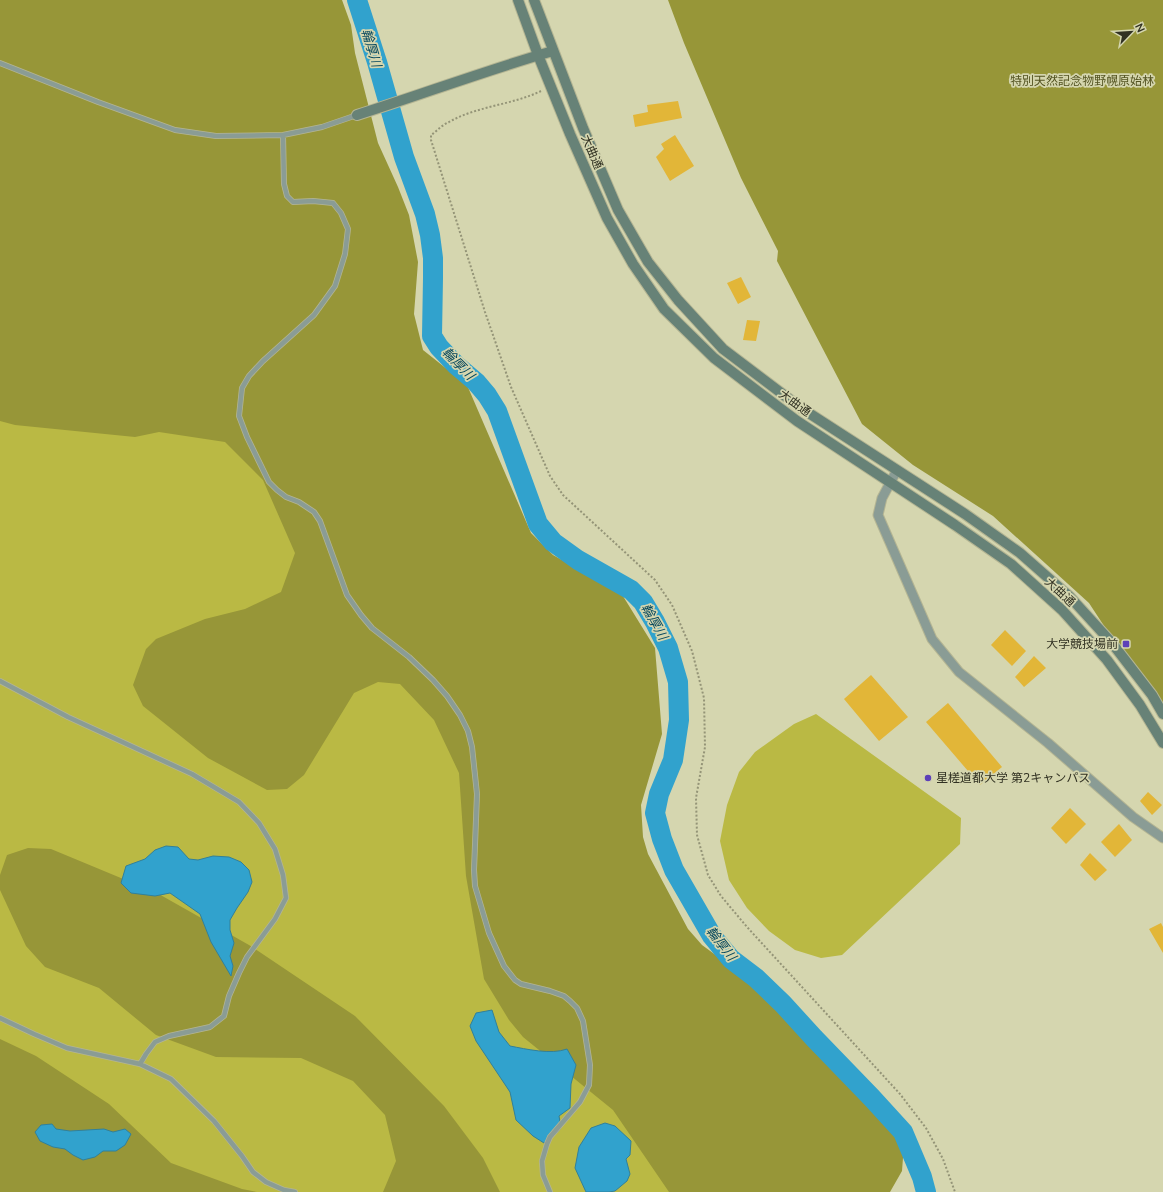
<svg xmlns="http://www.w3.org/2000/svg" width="1163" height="1192" font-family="'Nunito Sans','Noto Sans JP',sans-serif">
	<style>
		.green { fill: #bab944 }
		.forest { fill: #979638 }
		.water { fill: #31a2cd; stroke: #31809a }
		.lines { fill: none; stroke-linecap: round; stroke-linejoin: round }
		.river { stroke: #31a2cd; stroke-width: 20 }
		.building { fill: #e2b638 }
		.lane-casing { stroke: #b4b593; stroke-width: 6 }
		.street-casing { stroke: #b4b593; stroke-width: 11 }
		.secondary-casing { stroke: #b4b593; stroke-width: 12 }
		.path { stroke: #949477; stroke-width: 2; stroke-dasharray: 2 2; stroke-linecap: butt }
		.lane { stroke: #8a9c95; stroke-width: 4.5 }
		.street { stroke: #8a9c95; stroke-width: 9 }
		.secondary { stroke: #678277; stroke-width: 10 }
		.poi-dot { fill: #5d40b8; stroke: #d5d6af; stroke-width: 1.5 }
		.labels { text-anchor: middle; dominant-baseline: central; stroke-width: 3.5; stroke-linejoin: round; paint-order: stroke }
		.park-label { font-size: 12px; fill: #535321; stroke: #d5d6af }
		.street-label { font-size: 12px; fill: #313122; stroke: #d5d6af }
		.poi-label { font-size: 12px; fill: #313122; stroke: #d5d6af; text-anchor: end }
		.water-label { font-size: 13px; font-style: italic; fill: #04465c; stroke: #d5d6af }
	</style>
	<rect width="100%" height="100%" fill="#d5d6af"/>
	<path class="green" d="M0,0H310L674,1192H0Z
		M816,714L961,818L960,844L842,955L821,958L795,950L769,931L747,908L729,880L720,841L727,805L739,772L755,752L794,724Z"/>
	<path class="forest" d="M0,0H342L351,25L355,53L378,143L398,187L409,215L418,262L414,314L423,350L467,385L531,533L553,555L585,573L618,588L655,648L662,734L641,805L643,837L648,854L688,929L702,945L770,995L814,1044L891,1118L904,1144L902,1171L890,1192H669L613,1110L523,1037L509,1020L484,979L466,876L459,773L434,720L400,684L378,682L354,693L304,775L287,789L267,790L208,758L143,706L133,685L146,649L156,639L205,619L245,609L281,592L295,553L263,480L225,442L159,432L135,437L15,425L0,421Z
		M668,0H1163V716L1089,603L993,516L913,465L862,424L777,261L778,251L741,178L684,43Z
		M28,848L51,849L157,893L249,945L355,1016L444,1106L483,1158L500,1192H383L396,1161L385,1115L353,1081L301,1058L216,1057L156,1035L99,988L45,967L26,946L0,890V875L7,855Z
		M0,1039L36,1056L109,1104L171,1163L242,1189L257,1192H0Z"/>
	<path class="water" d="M166,846L178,847L189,859L198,860L213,856L229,857L241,862L249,870L252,882L248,892L237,908L230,920V930L234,943L230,956L233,966L231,976L211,942L200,914L170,893L155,896L131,893L121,883L126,866L145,859L155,850Z
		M492,1010L499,1032L510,1046C526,1049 551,1055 567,1049L576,1065L571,1084L570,1108L559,1116L561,1128L553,1137L544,1143L533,1136L516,1120L510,1092L476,1041L470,1026L476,1013Z
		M605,1123L615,1126L631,1141L630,1155L626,1159L630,1174L627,1181L615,1191L609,1192H586L575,1168L579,1147L591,1128Z
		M52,1124L56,1129L70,1131L104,1129L113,1132L125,1129L131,1134L125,1145L116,1151H103L95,1157L83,1160L73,1155L65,1149L53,1147L40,1141L35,1132L41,1125Z"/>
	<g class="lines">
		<path class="river" d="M357,0L377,62L404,157L425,214L430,235L433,258V278L432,336L439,347L456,365L476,382L487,395L497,411L538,524L553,542L578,560L631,590L643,602L655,622L668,648L678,682L679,720L673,760L659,794L655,813L662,839L674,870L712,936L731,959L756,978L783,1004L814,1038L872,1098L903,1132L922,1177L926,1192"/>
	</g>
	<path class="building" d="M678,101L682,118L635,127L633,115L648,112L647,105Z
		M675,135L694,166L670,181L656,157L664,149L661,144Z
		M741,277L751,297L738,304L727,283Z
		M747,320L760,321L756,341L743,340Z
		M1005,630L1026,651L1012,666L991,645Z
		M1034,656L1046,668L1024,687L1015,677Z
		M871,675L908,717L879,741L844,699Z
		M948,703L1002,767L980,785L926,722Z
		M1148,792L1162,805L1152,815L1140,801Z
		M1070,808L1086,824L1066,844L1051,828Z
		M1119,824L1132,840L1115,857L1101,842Z
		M1090,853L1107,870L1095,881L1080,865Z
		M1161,923L1163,927V953L1149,929Z"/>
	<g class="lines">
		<defs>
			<path id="lane" d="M0,63L98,102L175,130L216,136L283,135L322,127L357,115
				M283,135L284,184L287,196L293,202L313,201L333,203L341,213L348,229L345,254L335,286L314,315L263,361L249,376L242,388L239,416L247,437L269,482L277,490L286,497L299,502L314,512L320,521L347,595L361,615L372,628L409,657L433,680L447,696L460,715L468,731L472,747L477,794L474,870L475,886L489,933L504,966L515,980L521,984L550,991L564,996L570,1001L577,1008L583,1021L590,1065L589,1085L580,1102L550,1137L547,1144L542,1161L543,1175L550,1192
				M0,681L68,717L192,774L239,802L259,823L275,849L283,875L286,898L275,919L247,957L239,973L229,996L224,1016L210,1027L169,1036L155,1042L146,1054L140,1064
				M0,1018L34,1034L67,1048L140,1064L171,1079L214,1121L242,1156L253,1172L266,1182L284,1190L295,1192"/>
			<path id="street" d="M897,470L882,498L878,515L932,639L959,672L1048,743L1133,817L1163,838"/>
			<path id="secondary" d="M518,0L538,55L570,134L607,218L633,264L664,309L714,358L797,421L955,525L1011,564L1062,610L1107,660L1140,705L1163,743
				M534,0L583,128L618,210L648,262L678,300L723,349L801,408L965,514L1020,553L1070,597L1112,643L1152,695L1163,714
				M357,115C423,94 487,70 553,51"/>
		</defs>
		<use href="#lane" class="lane-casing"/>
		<use href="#street" class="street-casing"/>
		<use href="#secondary" class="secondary-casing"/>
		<path class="path" d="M541,91C512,105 477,106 449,122C442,125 437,131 431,135V140L485,312L511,387L550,476L563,495L655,580L672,605L692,651L704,698L705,747L696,798L697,835L708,875L721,896L747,927L900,1094L926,1128L943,1159L955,1192"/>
		<use href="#lane" class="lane"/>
		<use href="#street" class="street"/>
		<use href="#secondary" class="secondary"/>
	</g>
	<g class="poi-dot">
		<rect x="1122" y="640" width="8" height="8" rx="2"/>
		<circle cx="928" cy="778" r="4"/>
	</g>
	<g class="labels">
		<g class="park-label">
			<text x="1082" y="81">特別天然記念物野幌原始林</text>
		</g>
		<g class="street-label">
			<text transform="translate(592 152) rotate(67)">大曲通</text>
			<text transform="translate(795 403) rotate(36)">大曲通</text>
			<text transform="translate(1060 592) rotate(43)">大曲通</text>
		</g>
		<g class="poi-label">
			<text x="1118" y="644">大学競技場前</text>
			<text x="936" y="778" text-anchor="start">星槎道都大学 第2キャンパス</text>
		</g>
		<g class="water-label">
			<text transform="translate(371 48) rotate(73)">輪厚川</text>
			<text transform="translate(458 364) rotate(45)">輪厚川</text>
			<text transform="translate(654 622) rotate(60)">輪厚川</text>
			<text transform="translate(721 944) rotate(52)">輪厚川</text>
		</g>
	</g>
	<g transform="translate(1131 32) rotate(65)" stroke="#d5d6af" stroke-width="3" paint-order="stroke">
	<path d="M0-3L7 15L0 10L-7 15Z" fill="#313122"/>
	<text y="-6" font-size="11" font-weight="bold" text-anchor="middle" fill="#313122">N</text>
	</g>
</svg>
